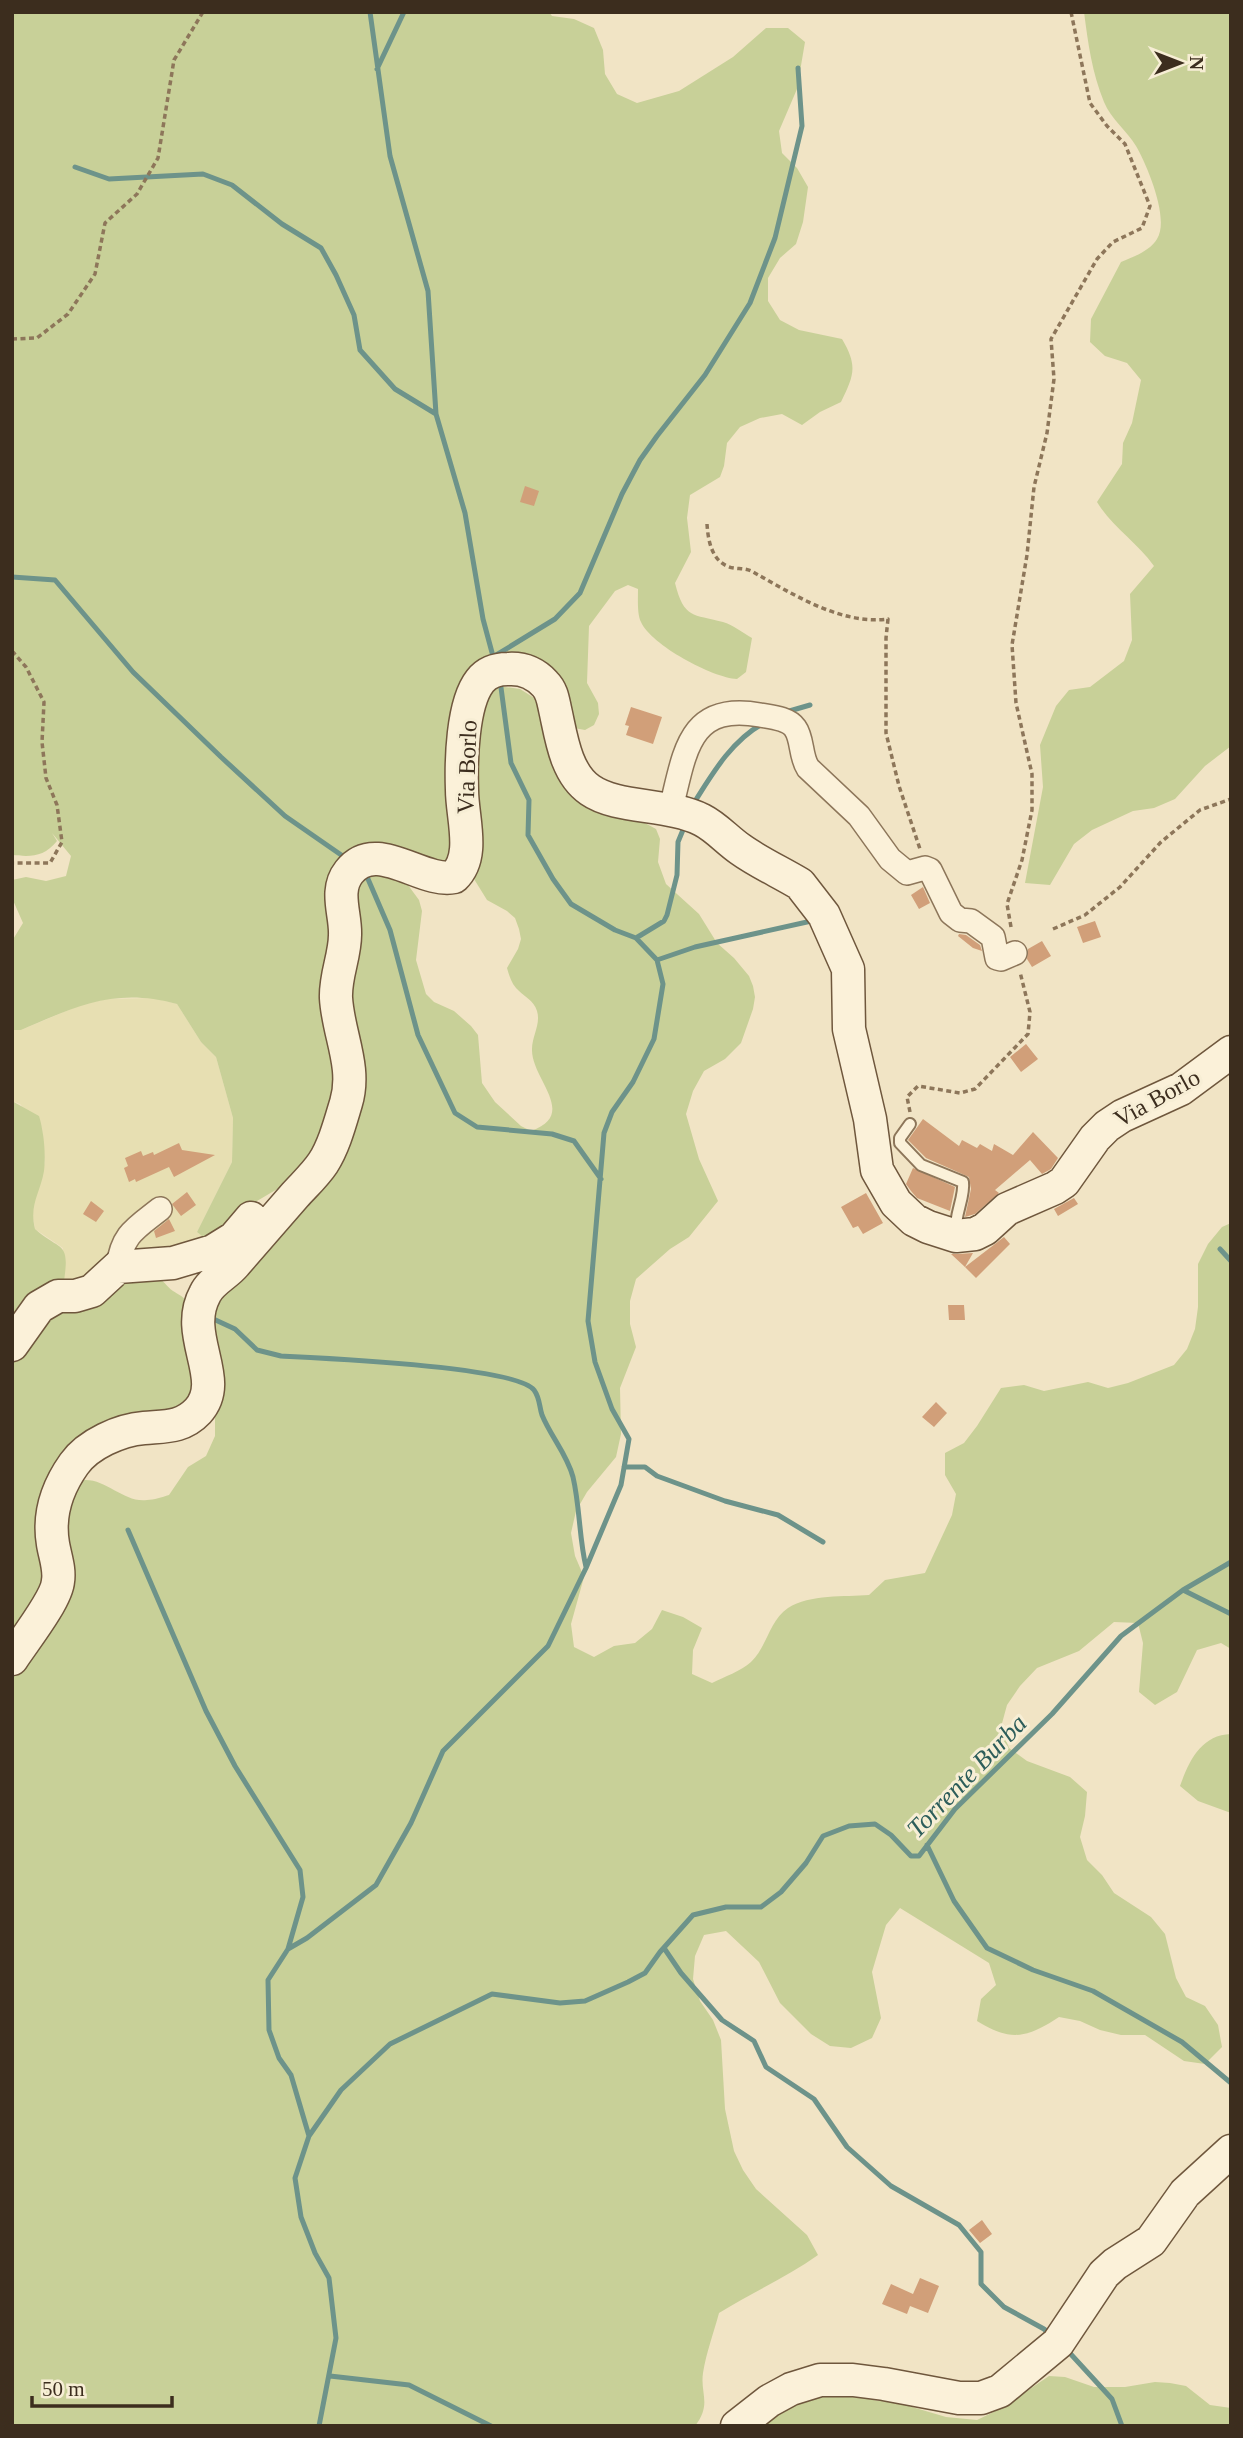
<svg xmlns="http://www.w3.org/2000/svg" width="1243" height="2438" font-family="Georgia,serif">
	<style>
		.farmland { fill: #e7dfb2 }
		.green { fill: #c8d098 }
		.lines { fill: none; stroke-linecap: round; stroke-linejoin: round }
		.stream { stroke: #6d938a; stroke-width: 5 }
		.building { fill: #d19f79 }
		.lane-casing { stroke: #8d765a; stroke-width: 14 }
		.street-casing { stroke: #8d765a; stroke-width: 26 }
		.secondary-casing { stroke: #6f573d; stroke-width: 35 }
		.path { stroke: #8d765a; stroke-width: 3.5; stroke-dasharray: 5 3.5; stroke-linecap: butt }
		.lane { stroke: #fbf1d9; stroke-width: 10 }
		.street { stroke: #fbf1d9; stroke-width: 23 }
		.secondary { stroke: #fbf1d9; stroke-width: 32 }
		.labels { text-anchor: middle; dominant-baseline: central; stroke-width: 6; stroke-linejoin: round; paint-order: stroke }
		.street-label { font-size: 24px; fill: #3c2d1e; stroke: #f7eed5 }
		.water-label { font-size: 26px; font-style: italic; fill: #2d5d5a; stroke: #f7eed5 }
	</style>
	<rect width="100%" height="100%" fill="#f1e4c5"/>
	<path class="farmland" d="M154,998L177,1004L201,1042L216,1057L233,1118L232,1162L197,1232L207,1240L55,1288L63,1248L35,1229L33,1218V1206L45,1162L42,1128L20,1104L12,1101V1030H21L83,1004L107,999Z"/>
	<path class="green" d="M12,12H549L552,16L574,19L594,28L603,50L605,74L617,94L637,103L679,91L733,57L766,28H788L805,42L797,89L779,131L782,153L797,168L808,187L803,222L796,244L780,258L768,278V301L780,320L799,330L842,339C858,366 854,375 841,402L820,412L802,425L782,414L760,418L740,427L727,443L724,466L720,477L690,495L687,518L691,552L675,583C684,619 693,614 723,622C733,625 743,633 752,638L746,672L737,679C713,678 651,645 641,622C637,614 638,599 638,589L628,585L615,591L589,626L587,683L598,703L599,714L594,725L585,730L574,728L560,683L480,666L458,853L449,864L428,862L397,846L354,854L334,874L324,894L330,916L337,1106L307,1164L279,1188L247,1207L207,1240L197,1232L232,1162L233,1118L216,1057L201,1042L177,1004C115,987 77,1006 21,1030H12V941L23,923L12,898V880L26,877L46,881L66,876L71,856L52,833L57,841C44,857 31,857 12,855Z
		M1084,12H1231V746L1205,766L1175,799L1154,808L1133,811L1092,830L1074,844L1050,885L1025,883L1043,787L1040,745L1056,706L1069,690L1090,687L1124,661L1132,640L1130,594L1154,566C1137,542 1112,527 1097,502L1122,464L1123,443L1132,423L1141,380L1127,363L1105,356L1090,342L1091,319L1121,262C1133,257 1150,251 1157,239C1170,219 1147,165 1136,146C1127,131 1111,119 1104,102C1092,73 1088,43 1084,12Z
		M498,686L520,689L539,701L558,778L593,805L645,823L656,829L660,839L658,862L666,884L699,914L717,943L734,958L749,976L753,986L755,997L753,1009L741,1043L725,1059L704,1071L693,1091L686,1114L699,1159L718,1201L689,1237L670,1249L636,1279L630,1301V1324L636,1347L620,1388L621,1434L616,1457L587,1492L576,1511L571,1533L575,1556L584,1577L571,1624L574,1647L594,1657L614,1646L635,1643L652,1629L662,1610L683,1617L702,1628L693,1650L692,1674L712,1683C724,1677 741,1671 751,1662C767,1647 769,1621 788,1608C810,1594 845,1597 869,1595L885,1580L925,1573L952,1515L956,1494L945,1475V1453L964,1443L977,1426L1001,1388L1024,1385L1044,1391L1088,1382L1108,1388L1128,1383L1174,1365L1187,1349L1195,1329L1198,1307V1264L1208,1244L1222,1227L1231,1223V1649L1221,1643L1197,1650L1177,1692L1155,1705L1139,1692L1143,1643L1138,1623L1114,1622L1079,1651L1037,1668L1020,1686L1007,1705L1001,1727L1009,1748L1027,1761L1070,1777L1087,1792L1085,1816L1080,1837L1087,1860L1102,1875L1114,1893L1151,1917L1165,1934L1176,1978L1186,1997L1205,2006L1218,2025L1222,2047L1205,2064L1184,2061L1145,2035H1121L1100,2030L1080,2021L1059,2017C1027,2038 1011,2042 977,2021L981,1999L996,1985L989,1963L900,1908L886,1925L872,1972L881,2018L872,2038L851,2048L830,2046L811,2034L780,2003L759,1962L726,1931L704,1935L695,1956L693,1979L700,2001L713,2020L721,2040L725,2109L734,2151L743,2170L756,2189L807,2235L818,2255C787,2277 751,2293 719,2313C714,2332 706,2353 703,2373C700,2394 712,2404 695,2426H12V1677L66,1605C63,1564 51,1512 84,1480C107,1479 124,1503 147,1500C154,1500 162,1497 169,1495L188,1467L206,1456L215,1436V1403L207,1333L226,1283L331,1167L348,1013L356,970L355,886L372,868L405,881L419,900L422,911L416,960L426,994L434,1002L454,1011L471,1026L478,1035L482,1083L495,1102L521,1126L531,1131C579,1114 531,1079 532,1049C532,1036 541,1024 537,1011C534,1000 523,996 516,988C511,982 509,975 507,968L518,949L521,939L519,929L515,918L507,911L487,900L474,879L476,868L474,729L488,692Z
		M12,1101L39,1116C44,1132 46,1155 44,1171C40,1194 29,1204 35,1229C61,1252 70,1240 64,1281L20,1314L12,1317Z
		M155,1276C165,1281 166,1286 173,1291C179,1295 182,1295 187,1302C177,1336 183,1345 197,1377L185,1407L85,1443L46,1581L12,1646V1362L40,1320L123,1281Z
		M1231,1734V1813L1198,1801L1180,1786C1189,1761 1201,1735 1231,1734Z
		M1049,2376L1065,2377L1094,2387H1125L1155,2382L1170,2383L1186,2386L1210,2405L1231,2408V2426H760L766,2417L831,2389L873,2400L902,2404L946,2417L977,2420L1002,2408Z"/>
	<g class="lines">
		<path class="stream" d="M370,12L390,156L428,291L436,414L465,513L483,619L494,660
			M377,69L404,12
			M75,167L109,179L203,174L232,185L282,224L321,248L336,275L354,315L360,350L395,389L436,414
			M12,577L55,580L133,672L221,757L285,816L347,859
			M493,657L555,619L580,593L622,494L640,460L657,436L705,375L750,303L775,238L802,126L798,68
			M786,712L810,705
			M692,806C711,776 730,742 762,724
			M361,873L368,879L390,930L418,1035L455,1113L477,1127L552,1134L574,1141L601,1179
			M636,938L664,921L667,915L677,875L678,842L685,825
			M657,960L695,947L816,920
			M1220,1249L1231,1261
			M209,1317L235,1329L257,1350L281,1356C320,1358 515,1366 534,1390C540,1398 539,1406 542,1415C551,1437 567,1454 573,1477C580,1507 579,1538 586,1567
			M624,1467H645L657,1476L725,1501L778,1515L823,1542
			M128,1530L206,1711L235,1766L300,1870L303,1897L288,1949
			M1183,1590L1231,1614
			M927,1845L954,1901L987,1948L1033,1970L1093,1991L1182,2042L1231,2083
			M664,1948L681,1973L722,2020L754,2041L766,2067L814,2099L847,2147L891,2186L959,2225L981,2252V2284L1004,2307L1044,2329L1052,2336
			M309,2136L291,2075L279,2058L269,2030L268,1980L288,1949L307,1938L376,1885L411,1823L443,1751L548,1646L586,1568L621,1485L629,1439L612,1409L595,1362L588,1321L604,1133L612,1112L633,1082L654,1039L663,984L657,960L636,938L615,930L571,904L553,879L528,835L529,800L511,763L500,680
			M1067,2350L1112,2399L1122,2426
			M330,2376L409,2385L491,2426
			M319,2426L336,2338L329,2278L315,2253L301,2217L295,2178L309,2136L341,2090L390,2044L492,1994L560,2003L585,2001L628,1982L645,1973L660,1952L693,1915L726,1907H761L781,1892L806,1863L823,1836L849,1826L875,1824L891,1835L911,1856H919L955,1809L1052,1714L1121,1636L1183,1590L1231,1562"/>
	</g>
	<path class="building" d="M525,486L539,491L534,506L520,502Z
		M631,707L662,717L653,744L626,735L629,726L625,725Z
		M923,887L930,903L919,909L911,895Z
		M1095,921L1101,937L1083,943L1077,927Z
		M959,934L966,935L980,945L982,951L973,948L958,936Z
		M1042,941L1051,956L1032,967L1027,959L1028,949Z
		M1026,1044L1038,1059L1021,1072L1010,1057Z
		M923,1119L959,1146L962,1140L977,1148L980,1144L992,1151L994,1144L1013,1155L1033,1132L1058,1158L1051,1169L1042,1174L1030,1160L995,1190L999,1193L975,1214L965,1217L971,1189L969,1177L926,1158L908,1140Z
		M179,1143L182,1150L215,1155L174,1177L169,1167L136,1182L135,1179L129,1182L124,1168L128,1166L125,1158L141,1151L143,1156L153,1152L154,1155Z
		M913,1168L955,1187L950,1211L917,1198L911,1191L906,1184Z
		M187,1192L196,1205L181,1216L172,1204Z
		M866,1193L883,1223L863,1234L858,1226L853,1228L841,1207Z
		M1074,1198L1078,1204L1058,1216L1054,1209Z
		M91,1201L104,1211L96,1222L83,1214Z
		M169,1219L175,1231L156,1238L154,1231Z
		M1004,1237L1010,1244L976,1278L965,1267Z
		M973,1253L965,1267L951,1254H958Z
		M948,1305H964L965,1320H949Z
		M936,1402L947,1413L934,1427L922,1417Z
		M982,2220L992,2234L980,2243L969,2230Z
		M920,2278L939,2286L928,2313L910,2306L907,2314L882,2304L891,2284L913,2294Z"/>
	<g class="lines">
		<defs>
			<path id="lane" d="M910,1124L900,1138V1143L921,1165L963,1182C965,1198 954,1214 956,1233"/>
			<path id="street" d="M671,808C685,753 688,702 760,715C771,717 788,718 795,728C803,739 800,756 808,768L859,816L890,859L907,873L925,868L930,870L951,913L960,920L971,921L993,937L997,958L1001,959L1015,953
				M118,1267C122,1234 136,1228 160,1209"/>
			<path id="secondary" d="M12,1345L39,1307L58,1296H75L92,1291L118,1267L173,1263L213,1251L234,1238L251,1218
				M12,1659C23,1642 57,1599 58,1581C60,1569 55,1556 53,1544C48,1515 57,1488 74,1464C88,1444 120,1430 144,1428C165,1426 182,1428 198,1411C227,1379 182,1336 205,1294C211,1281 226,1275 235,1264C255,1241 275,1218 295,1195C304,1185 315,1175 323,1163C334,1146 340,1123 346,1103C357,1067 338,1034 336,998C335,976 345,956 345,935C346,914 334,891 349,872C376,837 422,884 454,877C476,856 462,818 462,790C461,762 462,704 480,681C487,672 497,669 508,669C523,668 535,673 545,684C552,691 553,700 555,709C561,735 565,773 590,790C617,809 668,803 702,820C716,827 727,840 740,849C758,862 780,872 800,884L824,915L848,969L849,1029L870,1119L877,1170L896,1203L914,1220L928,1227L956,1236L975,1234L985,1229L1007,1209L1055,1188L1064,1182L1095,1138L1107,1126L1122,1116L1181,1089L1231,1052
				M737,2426L769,2401L791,2389L820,2380H853L884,2384L959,2398H981L1000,2391L1058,2343L1104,2274L1115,2264L1151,2241L1185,2193L1231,2151"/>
		</defs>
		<use href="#lane" class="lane-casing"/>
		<use href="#street" class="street-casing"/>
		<use href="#secondary" class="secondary-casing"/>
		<path class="path" d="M12,339L37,338L68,314L95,274L105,223L137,194L158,158L174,60L203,12
			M707,524C708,539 711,559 727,566C735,570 745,567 753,572C793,594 840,625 888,619L886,638V733L899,786L920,849
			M12,651L26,667L44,702L42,742L46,778L57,805L62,842L50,863H12
			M1011,927L1007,904L1022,860L1032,810V774L1016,703L1012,645L1027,555L1034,487L1047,433L1054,379L1051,339L1097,259L1113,242L1142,228L1150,206L1125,144L1107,126L1090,103L1071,12
			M1053,929L1085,915L1120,887L1161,842L1200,810L1231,799
			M910,1112L907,1097L918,1086L960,1093L975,1089L1028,1034L1030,1012L1020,972"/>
		<use href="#lane" class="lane"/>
		<use href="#street" class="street"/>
		<use href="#secondary" class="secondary"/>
	</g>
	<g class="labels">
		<g class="street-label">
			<text transform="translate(467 767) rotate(-88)">Via Borlo</text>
			<text transform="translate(1157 1098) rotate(-29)">Via Borlo</text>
		</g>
		<g class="water-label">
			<text transform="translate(967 1776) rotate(-46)">Torrente Burba</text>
		</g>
	</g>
	<rect width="1243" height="2438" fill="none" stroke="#3c2d1e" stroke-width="28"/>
	<g transform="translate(1180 63) rotate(90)" stroke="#f7eed5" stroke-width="5" paint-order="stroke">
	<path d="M0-5L12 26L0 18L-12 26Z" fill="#3c2d1e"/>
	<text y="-10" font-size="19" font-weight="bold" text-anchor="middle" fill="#3c2d1e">N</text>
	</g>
	<path d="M32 2396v10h140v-10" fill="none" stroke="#3c2d1e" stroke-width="3.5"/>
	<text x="42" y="2396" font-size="21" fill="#3c2d1e" stroke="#f7eed5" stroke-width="5" paint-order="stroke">50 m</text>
</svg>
